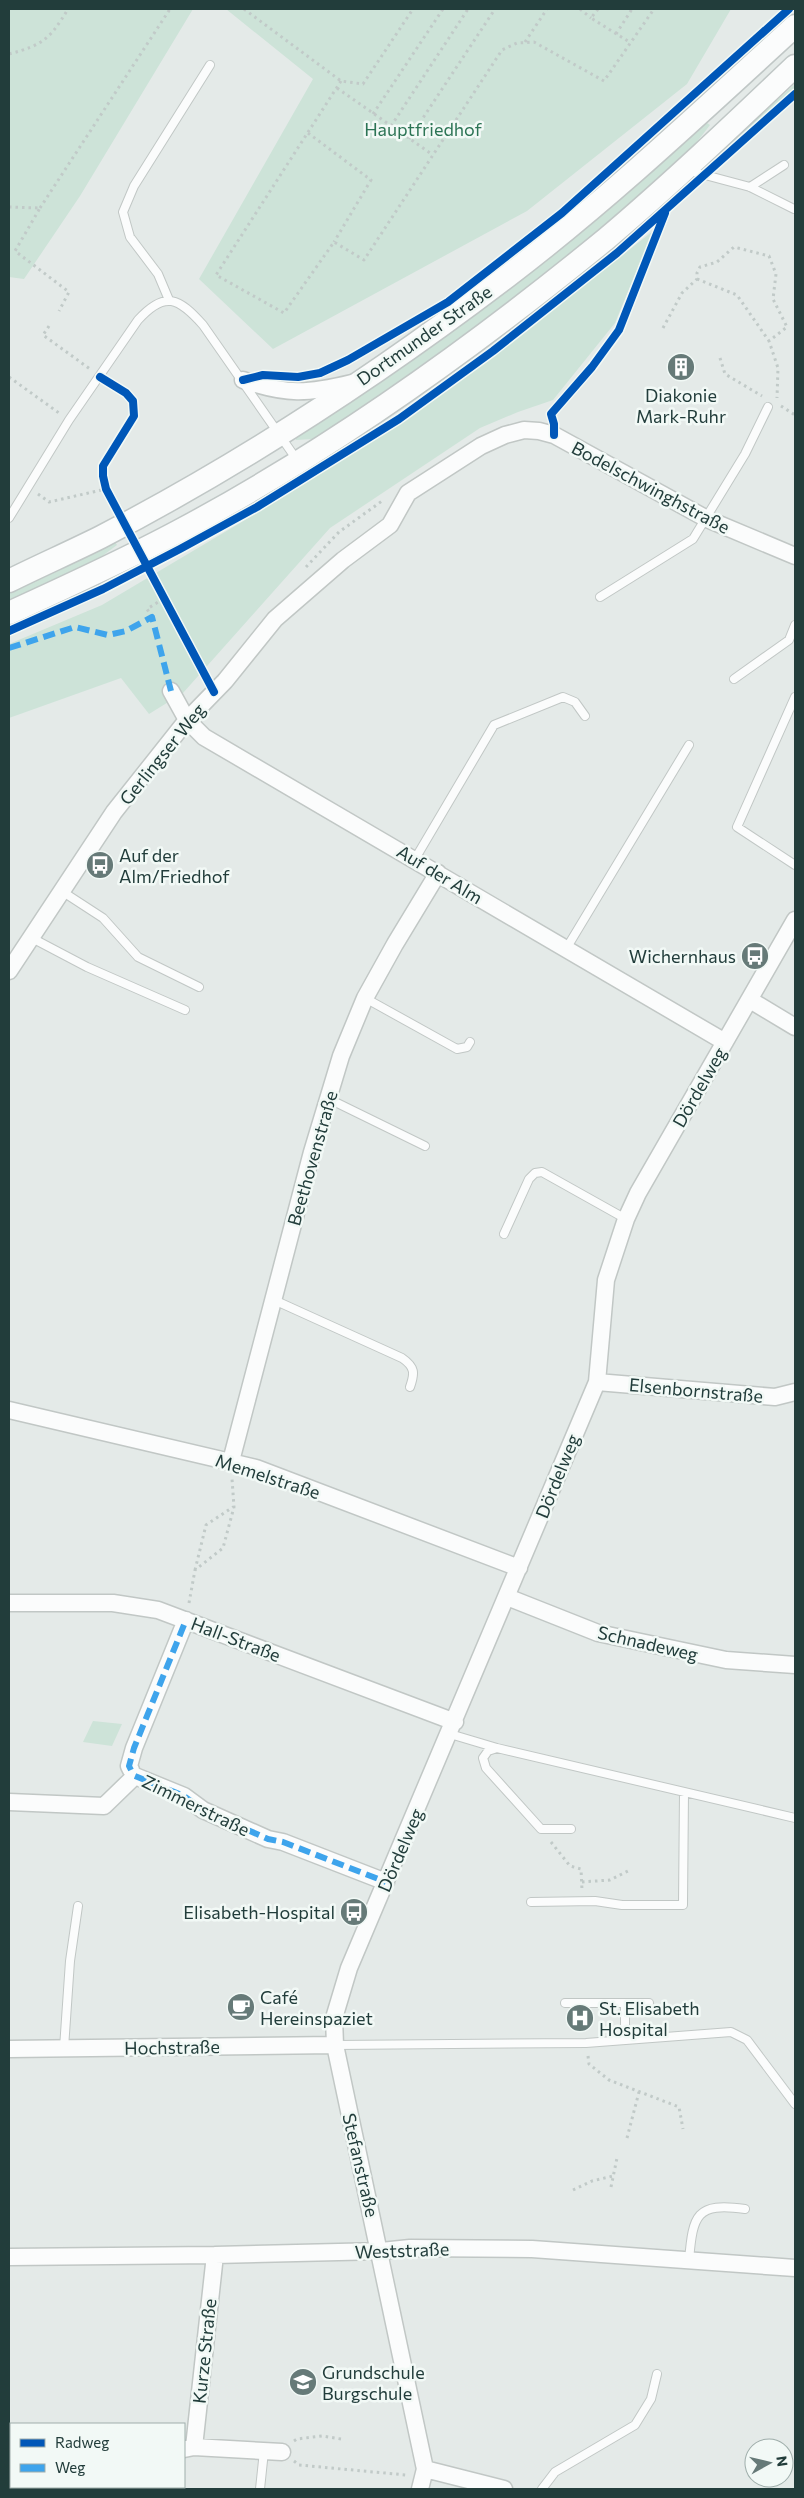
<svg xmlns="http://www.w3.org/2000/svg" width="804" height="2498" font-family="Commissioner,sans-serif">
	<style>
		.green { fill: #cde3d8 }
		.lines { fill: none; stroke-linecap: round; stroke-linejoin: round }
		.service-casing { stroke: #c1c7c5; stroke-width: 10 }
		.minor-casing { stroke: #c1c7c5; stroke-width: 19 }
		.secondary-casing { stroke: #c0c7c6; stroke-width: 25 }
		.path { stroke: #c1cac8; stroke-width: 3; stroke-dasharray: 2.5 4; stroke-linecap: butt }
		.service { stroke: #fbfcfc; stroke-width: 8 }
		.minor { stroke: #fbfcfc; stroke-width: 16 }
		.secondary { stroke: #fbfcfc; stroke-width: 22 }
		.quiet { stroke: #3ea4ec; stroke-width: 6; stroke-dasharray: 12 6; stroke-linecap: butt }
		.cycleway-casing { stroke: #f2f9f6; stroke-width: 11 }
		.cycleway { stroke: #0057b8; stroke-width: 8 }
		.labels { text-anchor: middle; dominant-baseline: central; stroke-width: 5; stroke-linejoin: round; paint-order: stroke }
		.park-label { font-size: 18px; fill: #2c7455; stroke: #f2f9f6 }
		.street-label { font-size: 18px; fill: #223d3b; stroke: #f2f9f6 }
		.poi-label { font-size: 18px; fill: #223d3b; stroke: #f2f9f6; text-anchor: start }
	</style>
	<rect width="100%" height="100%" fill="#e4eae8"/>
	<path class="green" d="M9,9H193L80,196L24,279L9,277Z
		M226,9H731L687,84L527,211L273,349L199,279L313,79Z
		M795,84V89L720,157L717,154Z
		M707,123L710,125C678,169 633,202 591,236C506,306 417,370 326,432L313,439L296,440L295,438L426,351L526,276L612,206Z
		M653,231L615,323L553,400L518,412L480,428L330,528L183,693L149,714L121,678L9,718V644L102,605L260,511L398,424L501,350Z
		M115,542L117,545L89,566L9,603V593Z
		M93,1721L122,1724L112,1746L83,1742Z"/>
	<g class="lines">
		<defs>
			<path id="service" d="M690,171L750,187L794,209
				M750,187L784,165
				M169,300L158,274L130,237L123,212L134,186L210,65
				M9,518L69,420L138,320C165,290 179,298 203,325L297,460
				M600,597L693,539L745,454L768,407
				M734,679L789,640L795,625
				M795,697L737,827L795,865
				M415,859L494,725L563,697L575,702L585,716
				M60,890L103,918L138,957L199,987
				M30,937L87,967L185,1010
				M566,949L689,745
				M365,998L457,1049L467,1047L470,1042
				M329,1099L425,1146
				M504,1234L529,1179L535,1173L542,1172L626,1219
				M274,1300L402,1358C415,1367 415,1373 410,1387
				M450,1734L497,1748L795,1818
				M497,1748L488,1751L483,1758L486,1768L541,1829H571
				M531,1902L595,1901L622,1905H683L684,1792
				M565,2003H649
				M625,2003V2040
				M335,2045L586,2043L731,2032L747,2040L795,2104
				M64,2048L70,1961L78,1906
				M689,2260C693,2215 696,2202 745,2209
				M260,2489L264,2451
				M542,2489L555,2472L635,2425L651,2399L657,2374"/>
			<path id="minor" d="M243,380C287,395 307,394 352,383
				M171,691L187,720L204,737L725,1042
				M9,971L114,812L187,720L225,681L275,619L343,560L390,525L408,493L481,446L505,435L524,430L539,431L554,435L707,519L795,556
				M750,1000L795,1027
				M597,1382L775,1397L795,1392
				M9,1410L256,1468L519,1568
				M231,1461L312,1152L341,1056L365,998L395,944L438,873
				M507,1597L598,1633L726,1660L795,1665
				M9,1603H113L158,1610L455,1722
				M131,1770L129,1766L134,1748L186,1620
				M9,1802L104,1806L135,1776L184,1796L203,1810L268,1839L283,1842L386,1882
				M9,2049L335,2045
				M9,2257L215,2255L381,2251L410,2248L532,2249L795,2268
				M194,2447L215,2255
				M184,2449L194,2447L282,2452
				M425,2469L504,2489
				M9,2484H11
				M420,2489L425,2469L335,2045L334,2018L349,1968L597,1382L606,1280L626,1219L638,1193L795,920"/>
			<path id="secondary" d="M9,581C39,566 71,552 101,537C243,463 382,372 509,275C610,198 702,111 795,26
				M9,613C66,587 123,561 179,531C331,450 473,348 606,239C671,184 733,125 795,66"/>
		</defs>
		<use href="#service" class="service-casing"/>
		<use href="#minor" class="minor-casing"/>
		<use href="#secondary" class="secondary-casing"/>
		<path class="path" d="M244,9L341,81L363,84L413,9
			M580,9L591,18
			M598,9L591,18L631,43
			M616,34L632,9
			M525,42L547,9
			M9,54C43,45 50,39 68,9
			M341,81L216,275L284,313L334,242L364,260L502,50L517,43L534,42L604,81L654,9
			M337,88L433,155
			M373,114L443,9
			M391,126L468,9
			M308,133L371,180L334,242
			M409,139L495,9
			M9,207L40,208L15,251L69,292L59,311
			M40,208L170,9
			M697,279L737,295L769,341
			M49,326L43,335L90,369
			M663,328L682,293L697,279V273L700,267L717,262L734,247L769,256L776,274L773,299L787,327L769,341L778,368L777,398
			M720,358L725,374L762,396
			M9,377L59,413
			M794,392H795
			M781,406L795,415
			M38,494L49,502L106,489
			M306,567L339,532L382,501
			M152,617L147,609L163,599
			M195,1570L206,1525L233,1507
			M189,1603L195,1570L223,1548L234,1507L232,1479
			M551,1842L570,1866L581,1869L582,1890
			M582,1882L610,1880L628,1871
			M588,2056L589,2064L609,2080L679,2107L683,2129
			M627,2138L639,2092
			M611,2187L617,2158
			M573,2190L592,2181L613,2176
			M294,2441L297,2439L322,2436L341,2439
			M294,2461L299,2465L406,2475"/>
		<use href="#service" class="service"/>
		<use href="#minor" class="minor"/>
		<use href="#secondary" class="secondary"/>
		<path class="quiet" d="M9,648L75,627L108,635L126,631L152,617L171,691
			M131,1770L129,1766L134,1748L186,1620
			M135,1776L184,1796L203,1810L268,1839L283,1842L386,1882"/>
		<defs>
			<path id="cycleway" d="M100,377L126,393L133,401L134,416L103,466V476L106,489L214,692
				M243,380L263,375L298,377L320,373L348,360L448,302L562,213L789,9
				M554,435V424L551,414L592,367L619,330L665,213
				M9,631L103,589L180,549L257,507L399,419L493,351L617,253L795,94"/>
		</defs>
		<use href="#cycleway" class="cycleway-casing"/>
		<use href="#cycleway" class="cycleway"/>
	</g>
	<defs>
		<symbol id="building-disc" viewBox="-11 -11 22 22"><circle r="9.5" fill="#667a78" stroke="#f2f9f6"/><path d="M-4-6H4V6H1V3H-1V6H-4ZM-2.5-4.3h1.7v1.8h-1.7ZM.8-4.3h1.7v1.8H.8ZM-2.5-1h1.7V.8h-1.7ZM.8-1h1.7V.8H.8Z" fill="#fff"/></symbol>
		<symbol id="bus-disc" viewBox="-11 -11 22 22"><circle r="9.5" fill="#667a78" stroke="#f2f9f6"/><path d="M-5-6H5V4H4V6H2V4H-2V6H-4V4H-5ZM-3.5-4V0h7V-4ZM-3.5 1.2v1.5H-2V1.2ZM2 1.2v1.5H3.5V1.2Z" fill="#fff"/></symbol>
		<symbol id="cafe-disc" viewBox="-11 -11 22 22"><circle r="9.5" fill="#667a78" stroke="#f2f9f6"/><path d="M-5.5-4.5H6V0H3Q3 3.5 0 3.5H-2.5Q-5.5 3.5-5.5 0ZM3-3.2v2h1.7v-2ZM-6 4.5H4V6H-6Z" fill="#fff"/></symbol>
		<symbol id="hospital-disc" viewBox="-11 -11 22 22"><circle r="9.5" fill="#667a78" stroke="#f2f9f6"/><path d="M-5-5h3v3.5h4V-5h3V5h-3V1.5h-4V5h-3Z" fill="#fff"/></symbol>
		<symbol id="school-disc" viewBox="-11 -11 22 22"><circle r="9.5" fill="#667a78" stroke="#f2f9f6"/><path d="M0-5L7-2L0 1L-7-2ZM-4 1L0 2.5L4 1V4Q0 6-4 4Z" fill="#fff"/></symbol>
	</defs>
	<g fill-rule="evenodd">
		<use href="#building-disc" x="665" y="351" width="32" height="32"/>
		<use href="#bus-disc" x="84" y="849" width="32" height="32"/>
		<use href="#bus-disc" x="739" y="940" width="32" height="32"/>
		<use href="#bus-disc" x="338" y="1896" width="32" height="32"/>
		<use href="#cafe-disc" x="225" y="1991" width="32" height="32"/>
		<use href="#hospital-disc" x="564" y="2002" width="32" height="32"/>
		<use href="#school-disc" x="287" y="2366" width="32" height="32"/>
	</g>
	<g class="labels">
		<g class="park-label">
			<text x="423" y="129">Hauptfriedhof</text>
		</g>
		<g class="street-label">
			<text transform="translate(424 335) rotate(-35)">Dortmunder Straße</text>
			<text transform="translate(651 487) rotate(28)">Bodelschwinghstraße</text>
			<text transform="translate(162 754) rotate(-51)">Gerlingser Weg</text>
			<text transform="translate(440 874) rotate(31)">Auf der Alm</text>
			<text transform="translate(699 1087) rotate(-60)">Dördelweg</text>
			<text transform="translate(312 1158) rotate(-74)">Beethovenstraße</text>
			<text transform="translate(696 1390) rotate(5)">Elsenbornstraße</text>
			<text transform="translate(268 1476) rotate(18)">Memelstraße</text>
			<text transform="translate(557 1476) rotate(-68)">Dördelweg</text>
			<text transform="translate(236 1639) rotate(21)">Hall-Straße</text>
			<text transform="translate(648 1643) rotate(13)">Schnadeweg</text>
			<text transform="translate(196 1805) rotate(26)">Zimmerstraße</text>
			<text transform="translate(400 1850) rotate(-67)">Dördelweg</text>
			<text transform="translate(172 2047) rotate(-1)">Hochstraße</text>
			<text transform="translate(361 2165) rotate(77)">Stefanstraße</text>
			<text transform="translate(402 2250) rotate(-2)">Weststraße</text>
			<text transform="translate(204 2351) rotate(-84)">Kurze Straße</text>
		</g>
		<g class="poi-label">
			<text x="681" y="395" text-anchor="middle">Diakonie<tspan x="681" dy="21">Mark-Ruhr</tspan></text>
			<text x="119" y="855">Auf der<tspan x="119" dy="21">Alm/Friedhof</tspan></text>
			<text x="736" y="956" text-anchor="end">Wichernhaus</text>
			<text x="335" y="1912" text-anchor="end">Elisabeth-Hospital</text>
			<text x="260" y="1997">Café<tspan x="260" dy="21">Hereinspaziet</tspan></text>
			<text x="599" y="2008">St. Elisabeth<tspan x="599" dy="21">Hospital</tspan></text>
			<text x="322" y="2372">Grundschule<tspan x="322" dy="21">Burgschule</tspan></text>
		</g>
	</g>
	<rect width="804" height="2498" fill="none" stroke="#223d3b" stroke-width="20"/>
	<rect x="10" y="2423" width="175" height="65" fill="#f2f9f6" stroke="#9faeab"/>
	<rect x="20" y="2439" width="25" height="8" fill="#0057b8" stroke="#9faeab"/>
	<text x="55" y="2448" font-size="15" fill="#223d3b">Radweg</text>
	<rect x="20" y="2464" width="25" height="8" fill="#3ea4ec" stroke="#9faeab"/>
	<text x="55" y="2473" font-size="15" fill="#223d3b">Weg</text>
	<g transform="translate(769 2463) rotate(82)"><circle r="24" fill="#f2f9f6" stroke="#9faeab"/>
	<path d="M0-4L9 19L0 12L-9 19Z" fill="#667a78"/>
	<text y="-8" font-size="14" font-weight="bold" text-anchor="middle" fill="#223d3b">N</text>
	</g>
</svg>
